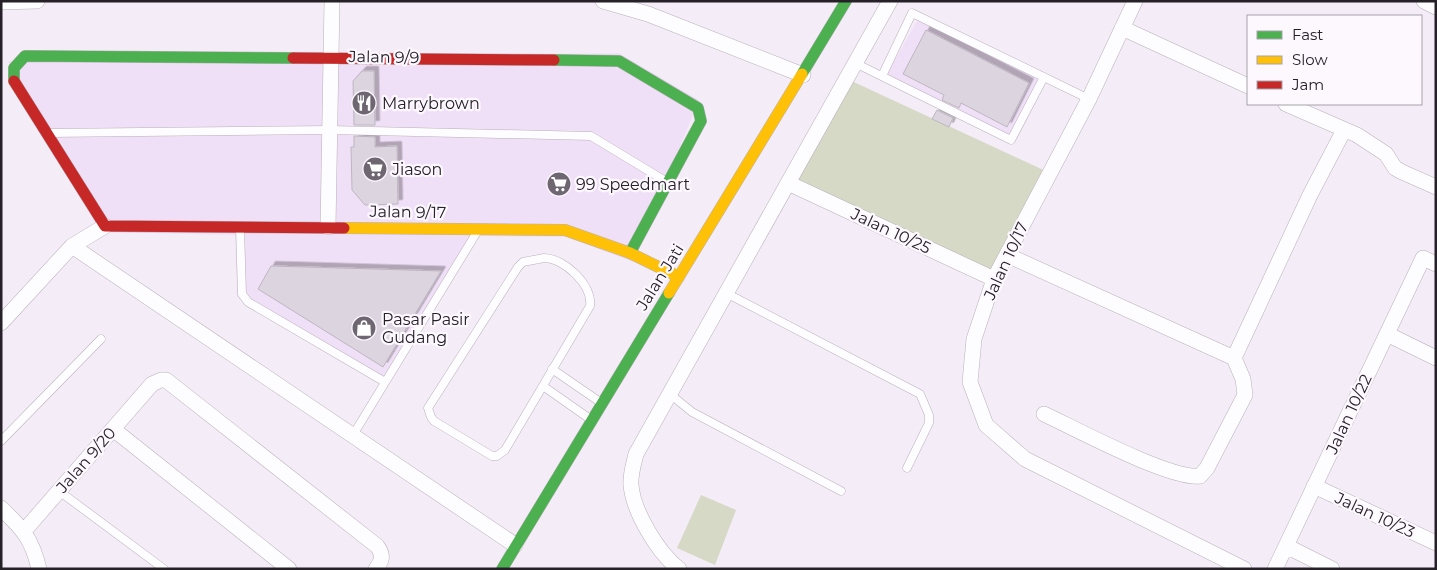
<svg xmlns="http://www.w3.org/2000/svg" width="1437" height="570" font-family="Montserrat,sans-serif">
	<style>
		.built { fill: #f0e0f7 }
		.green { fill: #d6d9c6 }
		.building { fill: #dcd5e0; stroke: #bcb6bf; filter: url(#shadow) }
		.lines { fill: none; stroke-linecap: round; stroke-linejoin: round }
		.lane-casing { stroke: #b8b1ba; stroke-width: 9 }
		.street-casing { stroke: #b8b1ba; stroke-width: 16 }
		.fast-casing { stroke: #b8b1ba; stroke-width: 12 }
		.slow-casing { stroke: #b8b1ba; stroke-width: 12 }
		.jam-casing { stroke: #b8b1ba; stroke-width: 12 }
		.lane { stroke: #fdfcfe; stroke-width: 8 }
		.street { stroke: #fdfcfe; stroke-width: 15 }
		.fast { stroke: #4caf50; stroke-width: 11 }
		.slow { stroke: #ffc107; stroke-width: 11 }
		.jam { stroke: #c62828; stroke-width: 11 }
		.labels { text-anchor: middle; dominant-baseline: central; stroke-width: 4.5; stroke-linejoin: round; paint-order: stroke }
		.street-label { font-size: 16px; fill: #262029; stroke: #fcf8fe }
		.poi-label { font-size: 16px; fill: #262029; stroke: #fcf8fe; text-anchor: start }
	</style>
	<defs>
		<filter id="shadow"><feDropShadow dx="4.5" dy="-4.5" stdDeviation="0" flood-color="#0004"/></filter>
	</defs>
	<rect width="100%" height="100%" fill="#f4ecf7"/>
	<path class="built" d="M918,19L1045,83L1017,139L887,74Z
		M619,53L699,100L633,262L566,237L470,236L380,383L246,305L237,296L235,235L106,232L8,61Z"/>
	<path class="green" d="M843,77L1050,173L994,279L788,183Z
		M701,495L736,510L715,565L677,548Z"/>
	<path class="building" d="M926,30L1029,83L1007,127L961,103L959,108L942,100L944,95L903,74Z
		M362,71H374L375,125H354L353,81Z
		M937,110L953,118L949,127L932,119Z
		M354,136L375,137V147L397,146L398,204L365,205L352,190L351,147H354Z
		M271,266L441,271L383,367L258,289Z"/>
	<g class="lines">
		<defs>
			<path id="lane" d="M855,63L1011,140L1044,77
				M882,76L912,13L1089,99
				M49,133L330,130L591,136L667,182
				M240,228L242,294L248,302L385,382
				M544,258C564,258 593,285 590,306L505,450L497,456H492L434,421L431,417L428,408L518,267L523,262Z
				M726,293L920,394L929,415V423L907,468
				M552,369L600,402
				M543,386L590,419
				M670,394L692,412L841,491
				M353,435L477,232
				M1,441L101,339
				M59,491L164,569"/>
			<path id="street" d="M603,1L648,14L803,75
				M1135,1L1089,99L994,279L974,339L970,382L986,425L1025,459L1244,569
				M1424,1L1436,7
				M1,2L37,1
				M1122,28L1248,86
				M1286,104L1357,135L1386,154L1395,168L1402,172L1436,187
				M788,183L994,279
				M328,227L332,1
				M72,246L515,545
				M1007,255L1234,358
				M1,323L72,246L105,226
				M1387,334L1436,358
				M1044,414C1076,429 1171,480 1200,476L1207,468L1245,395L1243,379L1234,358L1310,195L1344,130
				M113,429L289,569
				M1314,486L1436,543
				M1,508C23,529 32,539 39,569
				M24,531L152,384L161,380H166L377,546C384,555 382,561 376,569
				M1286,546L1332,569
				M679,569C658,553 633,511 631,485C630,475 634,463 636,454L890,1
				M1275,569L1423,258L1436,264"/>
			<path id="fast" d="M554,60L619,61L698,108L701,121L630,253
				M802,74L846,1
				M14,81V68L25,56L293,58
				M502,569L669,293"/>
			<path id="slow" d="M344,228L565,230L630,253L679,277
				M669,293L802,74"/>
			<path id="jam" d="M293,58L554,60
				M14,81L105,226L344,228"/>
		</defs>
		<use href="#lane" class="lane-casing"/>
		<use href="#street" class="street-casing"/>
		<use href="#fast" class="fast-casing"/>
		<use href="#slow" class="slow-casing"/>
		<use href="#jam" class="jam-casing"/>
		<use href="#lane" class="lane"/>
		<use href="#street" class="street"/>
		<use href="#fast" class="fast"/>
		<use href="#slow" class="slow"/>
		<use href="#jam" class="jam"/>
	</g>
	<defs>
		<symbol id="restaurant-disc" viewBox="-11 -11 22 22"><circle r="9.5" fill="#6e6771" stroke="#fcf8fe"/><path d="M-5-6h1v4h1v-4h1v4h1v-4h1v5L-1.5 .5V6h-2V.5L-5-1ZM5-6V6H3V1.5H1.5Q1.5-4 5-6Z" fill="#fff"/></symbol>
		<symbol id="supermarket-disc" viewBox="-11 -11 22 22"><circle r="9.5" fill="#6e6771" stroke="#fcf8fe"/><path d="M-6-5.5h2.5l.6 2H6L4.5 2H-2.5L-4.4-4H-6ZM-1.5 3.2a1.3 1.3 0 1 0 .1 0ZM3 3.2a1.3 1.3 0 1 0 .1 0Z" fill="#fff"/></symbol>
		<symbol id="shop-disc" viewBox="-11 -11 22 22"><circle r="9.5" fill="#6e6771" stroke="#fcf8fe"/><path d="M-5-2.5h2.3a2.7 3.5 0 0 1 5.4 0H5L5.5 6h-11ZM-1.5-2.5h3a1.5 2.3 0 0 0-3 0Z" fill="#fff"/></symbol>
	</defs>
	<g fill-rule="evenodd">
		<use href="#restaurant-disc" x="350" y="89" width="28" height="28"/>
		<use href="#supermarket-disc" x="361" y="155" width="28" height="28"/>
		<use href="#supermarket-disc" x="545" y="170" width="28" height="28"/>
		<use href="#shop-disc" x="350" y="314" width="28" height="28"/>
	</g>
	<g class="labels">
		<g class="street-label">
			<text transform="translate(384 57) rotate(1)">Jalan 9/9</text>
			<text transform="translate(408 212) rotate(1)">Jalan 9/17</text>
			<text transform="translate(891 231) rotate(25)">Jalan 10/25</text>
			<text transform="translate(1006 261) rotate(-65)">Jalan 10/17</text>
			<text transform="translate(660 277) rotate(-58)">Jalan Jati</text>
			<text transform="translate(1349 414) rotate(-65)">Jalan 10/22</text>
			<text transform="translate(86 460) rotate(-49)">Jalan 9/20</text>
			<text transform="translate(1375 515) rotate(25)">Jalan 10/23</text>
		</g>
		<g class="poi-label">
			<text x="382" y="103">Marrybrown</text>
			<text x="392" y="169">Jiason</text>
			<text x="576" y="184">99 Speedmart</text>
			<text x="382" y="319">Pasar Pasir<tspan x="382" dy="18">Gudang</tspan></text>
		</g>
	</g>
	<rect width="1437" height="570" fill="none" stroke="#262029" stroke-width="5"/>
	<rect x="1247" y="15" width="175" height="90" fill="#fcf8fe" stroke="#a6a2a9"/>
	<rect x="1257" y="31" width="25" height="8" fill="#4caf50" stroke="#a6a2a9"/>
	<text x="1292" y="40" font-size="15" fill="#262029">Fast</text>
	<rect x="1257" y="56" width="25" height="8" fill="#ffc107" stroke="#a6a2a9"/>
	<text x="1292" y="65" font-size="15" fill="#262029">Slow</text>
	<rect x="1257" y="81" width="25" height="8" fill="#c62828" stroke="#a6a2a9"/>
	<text x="1292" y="90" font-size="15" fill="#262029">Jam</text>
</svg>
